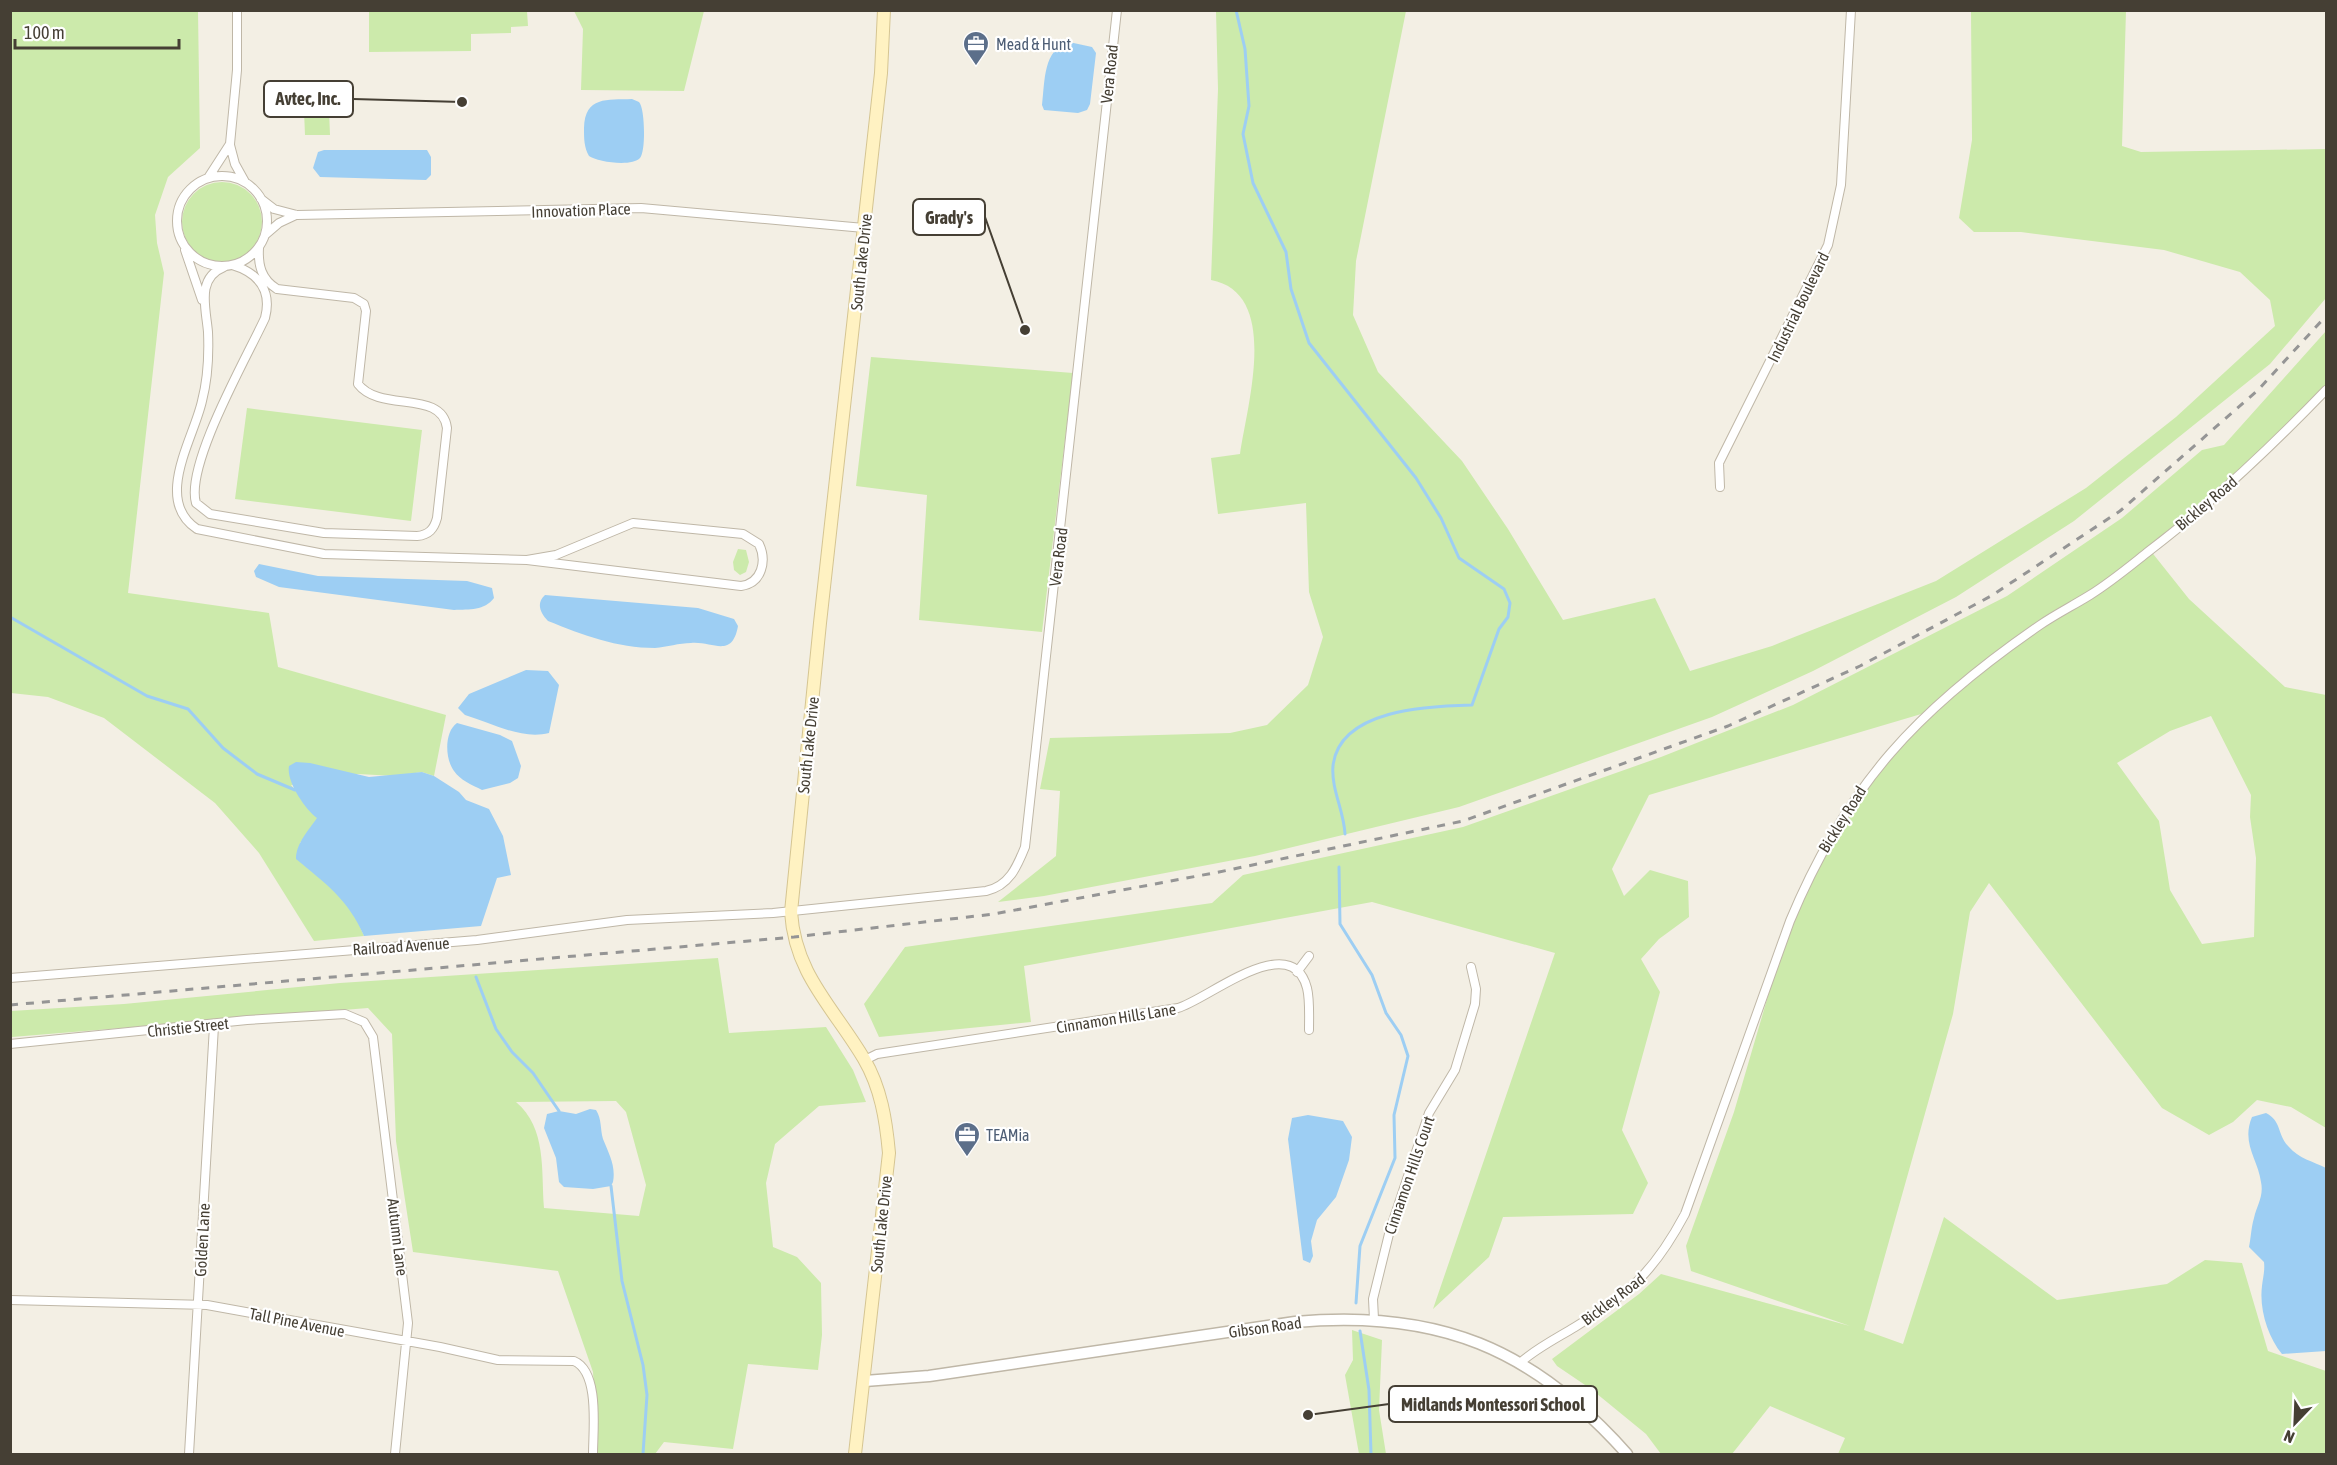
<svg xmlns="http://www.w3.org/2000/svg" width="2337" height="1465" font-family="'Asap Condensed',sans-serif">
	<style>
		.green { fill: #cceaab; fill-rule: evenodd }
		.water { fill: #9dcef3 }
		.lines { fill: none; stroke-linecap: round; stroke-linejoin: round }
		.stream { stroke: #9dcef3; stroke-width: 3 }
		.minor-casing { stroke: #bfb7a7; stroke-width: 10 }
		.tertiary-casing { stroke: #bfb7a7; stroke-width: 13 }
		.secondary-casing { stroke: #d5c592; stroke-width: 14 }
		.minor { stroke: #fff; stroke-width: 8 }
		.tertiary { stroke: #fff; stroke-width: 10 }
		.secondary { stroke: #fff2c2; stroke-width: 12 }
		.rail { stroke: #959595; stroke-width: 3; stroke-dasharray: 8 8; stroke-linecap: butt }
		.labels { text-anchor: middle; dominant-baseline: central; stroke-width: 4.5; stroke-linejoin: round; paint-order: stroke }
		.service-label { font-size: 16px; fill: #4e5e75; stroke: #fff; text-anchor: start }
		.street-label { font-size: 16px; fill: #453f34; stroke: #fff }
		.leader { fill: none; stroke: #453f34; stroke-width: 2 }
		.callout-dot { fill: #453f34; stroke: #fff; stroke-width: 2 }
		.callout { fill: #fff; stroke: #453f34; stroke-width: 2 }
		.callout-label { font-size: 18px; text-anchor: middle; font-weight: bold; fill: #453f34 }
	</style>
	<rect width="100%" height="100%" fill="#f3efe4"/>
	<path class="green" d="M11,11H198L200,148L168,177L155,215L157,243L164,273L128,593L269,613L278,667L446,715L434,776L422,772L395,776L358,774L291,785L318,818L300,843L310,870L330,885L354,913L364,936L314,941L259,853L215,803L104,718L48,697L11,693Z
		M369,11H527L528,26L511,27V33L471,34V51L369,52Z
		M574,11H704L684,91L581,90L583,29Z
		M1216,11H1406L1356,261L1353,315L1378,372L1462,461L1508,529L1563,620L1655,598L1690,671L1772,646L1936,581L2086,488L2176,417L2275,326L2270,300L2240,272L2164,250L2021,232H1974L1959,218L1972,140L1971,11H2126L2122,146L2141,152L2326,149V298L2270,364L2074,521L1956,597L1813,671L1712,717L1459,807L1255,856L1044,896L998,902L1056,856L1060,791L1040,789L1050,738L1230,733L1267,725L1308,685L1323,637L1309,592L1306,503L1218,514L1211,458L1240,454C1247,405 1281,293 1211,280L1218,89Z
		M329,110L330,135H305L304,111Z
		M182 222a40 40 0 1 1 80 0a40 40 0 1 1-80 0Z
		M2326,331V390L2289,429L2150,550L2189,599L2285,687L2326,695V1128L2291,1107L2257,1100L2233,1122L2209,1135L2162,1108L1989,883L1970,912L1953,1014L1864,1330L1903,1344L1944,1217L2057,1300L2167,1284L2205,1260L2242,1263L2268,1351L2326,1371V1454H1838L1845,1438L1770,1406L1732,1454H1661L1646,1434L1591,1389L1557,1366L1552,1359L1639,1294L1661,1274L1850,1326L1691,1271L1686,1246L1734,1112L1790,921L1848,806L1928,712L1649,795L1612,869L1624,896L1650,870L1688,881L1689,917L1659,939L1641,959L1660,992L1622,1130L1648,1183L1633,1214L1503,1217L1489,1257L1433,1309L1555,953L1372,902L1024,966L1031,1022L879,1037L864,1004L905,947L1212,903L1243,875L1463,827L1661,757L1793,705L2007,596L2122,518L2202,450L2224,445ZM2211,716L2251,795L2250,817L2256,858L2254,937L2202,944L2170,890L2159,821L2117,763L2170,731Z
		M871,357L1073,373L1042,632L919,620L927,495L856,486Z
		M247,408L422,430L411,521L235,499Z
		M738,549L746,550L749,562L746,572L740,575L734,570L733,562Z
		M718,958L729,1033L826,1027L853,1070L866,1102L819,1106L775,1144L766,1183L773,1247L797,1257L821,1283L822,1335L818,1370L748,1364L733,1449L664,1442L655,1454H598L593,1372L558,1271L413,1252L396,1141L392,1034L368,1008L12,1037L11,1011L124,1004L340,983ZM616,1101L626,1112L646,1185L639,1216L544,1208C541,1170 547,1128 516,1102Z
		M1352,1330L1382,1340L1379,1410L1386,1454H1359L1345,1375L1353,1360Z"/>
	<path class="water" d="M1069,42L1092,47L1096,53L1090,104L1087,110L1078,113L1044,110L1042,105C1045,81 1043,49 1069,42Z
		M632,99L639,102C645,108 646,151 640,158C632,167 597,162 589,156C584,147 584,139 584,128C585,96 607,100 632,99Z
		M324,150H427L431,157V175L426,180L320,177L313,168L318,152Z
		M259,564L318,576L467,581L492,588L494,598C484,611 470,609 454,610L279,587L256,577L254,571Z
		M545,595L698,608L734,619L738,626C732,659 713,641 691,643C679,643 667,647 655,648C617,648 583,635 548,621C540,613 536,603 545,595Z
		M526,670L548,671L559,685L549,733C521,740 492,723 465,715L458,708L469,694Z
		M457,723L500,735L512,741L521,766L518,778L510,783L482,790C472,785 460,780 454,771C445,759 444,732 457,723Z
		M296,762L310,763L369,777L422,772L434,776L459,792L466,800L489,809L503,836L511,875L497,878L481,926L364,936C348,899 326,884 296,859C296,843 309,830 317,818C305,809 286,781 289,766Z
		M590,1109L596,1110C602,1119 600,1129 603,1139C609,1154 616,1166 613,1182L611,1186L593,1189L564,1187L559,1182L556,1158L544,1128L547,1114L559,1111L576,1114Z
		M2266,1113C2282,1121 2277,1135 2289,1147C2298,1158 2314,1162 2326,1168V1351L2282,1354C2268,1337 2259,1309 2262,1286C2263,1277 2265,1271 2264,1262L2249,1247C2251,1238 2251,1228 2254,1218C2257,1205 2264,1196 2261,1182C2258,1159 2241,1143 2252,1117Z
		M1308,1115L1343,1121L1352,1137L1349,1160L1336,1197L1317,1220L1311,1241L1313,1256L1310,1263L1303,1260L1288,1139L1292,1118Z"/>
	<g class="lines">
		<path class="stream" d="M1236,10L1245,49L1249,106L1243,134L1253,183L1286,252L1291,289L1309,343L1416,478L1441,518L1459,558L1504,589L1510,603L1508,617L1499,629L1472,705C1429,706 1339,709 1333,766C1331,789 1344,811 1345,834
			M10,617L147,696L188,709L223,748L257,774L295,790
			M1339,867L1340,924L1372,975L1386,1013L1401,1035L1408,1056L1394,1115L1395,1158L1360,1246L1356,1303
			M476,977L496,1029L512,1052L533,1073L559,1111
			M611,1186L622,1281L643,1365L647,1395L643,1454
			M1360,1331L1369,1390L1371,1454"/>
		<defs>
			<path id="minor" d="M230,145L235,164L245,182
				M177 221a45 45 0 1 1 90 0a45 45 0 1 1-90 0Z
				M208,178L230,144L237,70V10
				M261,199L274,209L297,215L641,208L864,228
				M265,235L279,223L296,215
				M185,250L202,300
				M232,265C259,273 272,291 265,318C247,357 185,465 196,503L210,514L324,533L417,536C429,535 434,529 437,518L447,428C442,389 380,413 358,384L366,311L364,304L354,298L277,289C261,279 258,265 259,248
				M224,267C196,278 206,308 208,332C209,355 208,378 202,401C194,438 153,500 197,529L324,554L527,560L741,586C762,583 767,561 759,544L743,534L633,523L556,555L527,560
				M1720,487L1719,463L1828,245L1841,185L1851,10
				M1297,972L1309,956
				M10,978L477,940L627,920L773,913L986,891C1009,886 1017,867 1025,847L1117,10
				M10,1044L247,1020L345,1014L364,1022L373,1037L408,1323L395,1454
				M865,1060L877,1054L1178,1008C1207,1000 1291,928 1307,988C1310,1000 1309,1016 1309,1030
				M10,1300L207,1305L440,1347L498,1360L574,1361C600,1372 593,1430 593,1454
				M1374,1319L1373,1299L1390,1230L1429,1113L1455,1070L1475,1004L1476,989L1471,967
				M1521,1362C1537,1348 1557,1338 1575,1327C1630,1293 1654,1272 1685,1214L1790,921C1847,784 1918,709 2040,625C2056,614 2074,605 2090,595C2111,582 2130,566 2149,551C2212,503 2271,447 2326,390
				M189,1454L214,1026"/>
			<path id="tertiary" d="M865,1381L929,1376L1295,1322C1437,1309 1533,1348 1627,1454"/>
			<path id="secondary" d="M855,1454L889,1153C886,1120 881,1088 864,1059C834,1008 795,975 791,912L820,623L881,73L884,10"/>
		</defs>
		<use href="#minor" class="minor-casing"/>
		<use href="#tertiary" class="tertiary-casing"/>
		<use href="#secondary" class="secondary-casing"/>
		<use href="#minor" class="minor"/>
		<use href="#tertiary" class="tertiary"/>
		<use href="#secondary" class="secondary"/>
		<path class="rail" d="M10,1005L794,937L994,914L1219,872L1463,821L1728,726L1860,666L1991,596L2120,511L2258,390L2326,316"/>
	</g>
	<defs>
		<symbol id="office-pin" viewBox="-11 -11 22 30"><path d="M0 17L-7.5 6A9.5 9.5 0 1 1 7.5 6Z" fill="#5c6f8a" stroke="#fff"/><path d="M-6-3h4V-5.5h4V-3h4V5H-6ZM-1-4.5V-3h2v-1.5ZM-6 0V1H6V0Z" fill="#fff"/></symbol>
	</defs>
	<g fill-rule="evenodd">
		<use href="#office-pin" x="961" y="29" width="30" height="40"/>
		<use href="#office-pin" x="952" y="1120" width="30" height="40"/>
	</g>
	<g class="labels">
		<g class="service-label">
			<text x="996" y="44">Mead &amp; Hunt</text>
			<text x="986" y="1135">TEAMia</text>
		</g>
		<g class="street-label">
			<text transform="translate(1109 74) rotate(-84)">Vera Road</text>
			<text transform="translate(581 210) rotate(-2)">Innovation Place</text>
			<text transform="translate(861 262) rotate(-84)">South Lake Drive</text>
			<text transform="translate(1798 307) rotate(-64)">Industrial Boulevard</text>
			<text transform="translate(2206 503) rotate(-40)">Bickley Road</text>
			<text transform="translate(1058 557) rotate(-83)">Vera Road</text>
			<text transform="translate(808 745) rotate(-84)">South Lake Drive</text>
			<text transform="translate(1842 819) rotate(-58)">Bickley Road</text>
			<text transform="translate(401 946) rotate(-4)">Railroad Avenue</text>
			<text transform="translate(1116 1018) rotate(-9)">Cinnamon Hills Lane</text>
			<text transform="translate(188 1027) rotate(-6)">Christie Street</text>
			<text transform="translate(1409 1175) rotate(-71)">Cinnamon Hills Court</text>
			<text transform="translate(881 1224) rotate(-84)">South Lake Drive</text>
			<text transform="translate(398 1237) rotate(83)">Autumn Lane</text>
			<text transform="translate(202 1240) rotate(-87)">Golden Lane</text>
			<text transform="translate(1613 1299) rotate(-37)">Bickley Road</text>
			<text transform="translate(297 1322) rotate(11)">Tall Pine Avenue</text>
			<text transform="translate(1265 1327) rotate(-8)">Gibson Road</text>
		</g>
	</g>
	<path class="leader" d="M462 102L353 99M1025 330L985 217M1308 1415L1389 1404"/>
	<g class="callout-dot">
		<circle cx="462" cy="102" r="6"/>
		<circle cx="1025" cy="330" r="6"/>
		<circle cx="1308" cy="1415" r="6"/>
	</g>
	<g class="callout">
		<rect x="264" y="81" width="89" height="36" rx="6"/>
		<rect x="913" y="199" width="72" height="36" rx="6"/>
		<rect x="1389" y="1386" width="208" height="36" rx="6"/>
	</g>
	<g class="callout-label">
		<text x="308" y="105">Avtec, Inc.</text>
		<text x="949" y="224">Grady's</text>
		<text x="1493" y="1411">Midlands Montessori School</text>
	</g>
	<rect width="2337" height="1465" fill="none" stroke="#453f34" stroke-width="24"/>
	<g transform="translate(2295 1423) rotate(203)" stroke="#ffffff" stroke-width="4.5" paint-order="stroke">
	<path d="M0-4.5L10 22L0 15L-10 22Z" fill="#453f34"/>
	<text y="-9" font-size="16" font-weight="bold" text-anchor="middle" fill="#453f34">N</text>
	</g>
	<path d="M15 39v9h164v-9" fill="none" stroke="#453f34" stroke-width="3"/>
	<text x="24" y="39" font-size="18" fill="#453f34" stroke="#ffffff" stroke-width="4.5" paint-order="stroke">100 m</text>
</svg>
